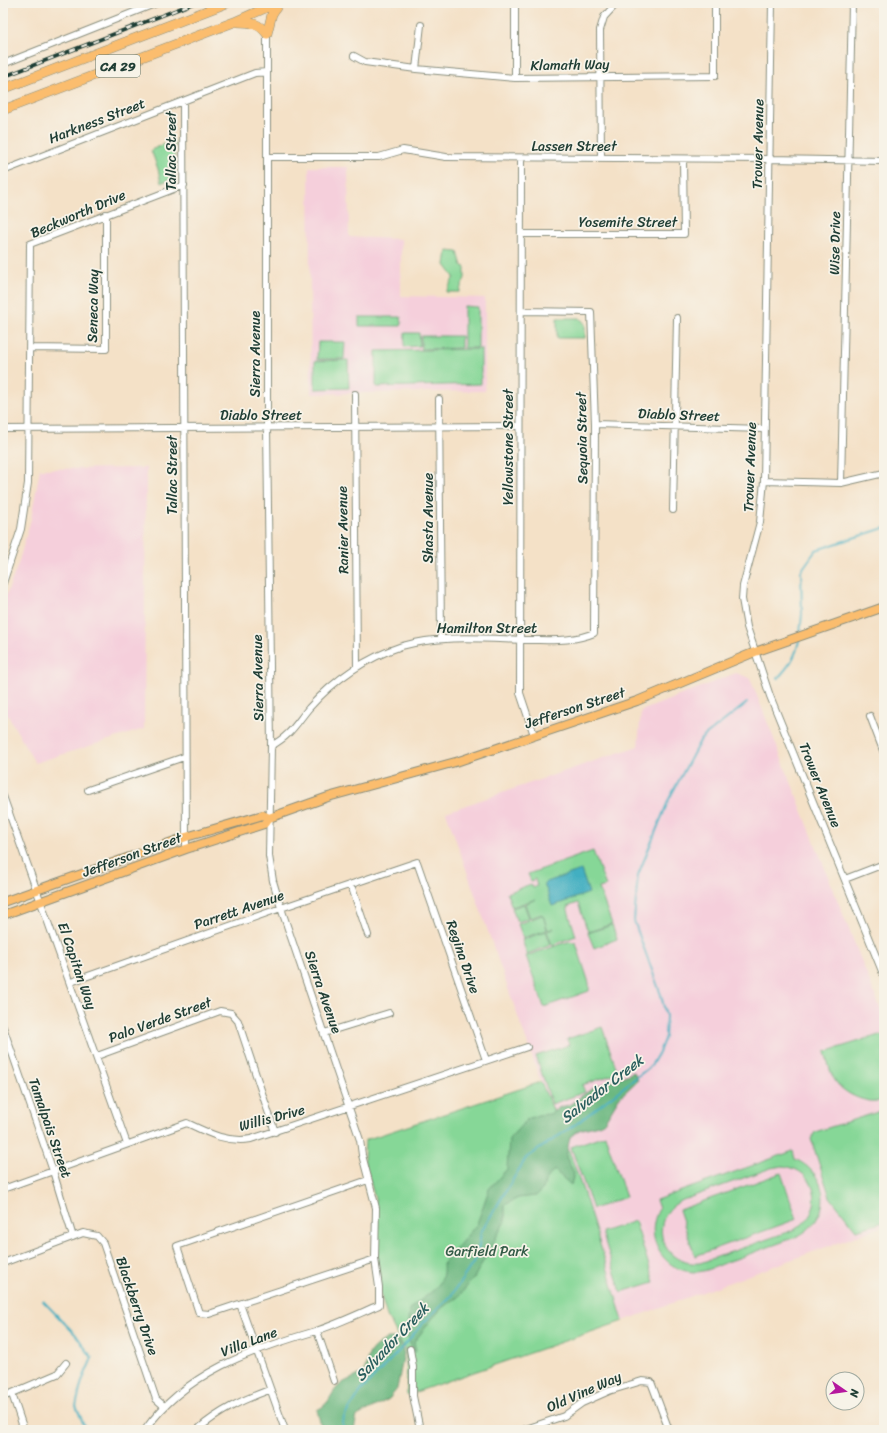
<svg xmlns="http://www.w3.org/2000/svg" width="887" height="1433" font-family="Sriracha,sans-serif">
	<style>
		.built { fill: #f5cfdb }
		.green { fill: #86d797; stroke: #528a66; fill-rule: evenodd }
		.forest { fill: #6cb880; stroke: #467a5a }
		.water { fill: #43afc1; stroke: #31767a }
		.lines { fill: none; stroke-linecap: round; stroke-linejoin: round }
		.stream { stroke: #43afc1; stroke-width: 2 }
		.minor-casing { stroke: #8a8f7e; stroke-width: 8 }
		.major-casing { stroke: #8a8f7e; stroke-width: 10 }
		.highway-casing { stroke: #8a8f7e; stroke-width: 10 }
		.minor { stroke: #fff; stroke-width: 6 }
		.major { stroke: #fbbd6e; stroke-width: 8 }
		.highway { stroke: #fbbd6e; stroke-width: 9 }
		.rail-casing { stroke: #1f3d34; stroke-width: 3.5 }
		.rail { stroke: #f7f3e8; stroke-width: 2; stroke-dasharray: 6; stroke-linecap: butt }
		.labels { text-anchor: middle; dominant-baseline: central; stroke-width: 3.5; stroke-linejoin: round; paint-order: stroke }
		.shield { fill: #f7f3e8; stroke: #60746a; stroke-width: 1 }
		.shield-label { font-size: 13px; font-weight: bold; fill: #1f3d34 }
		.street-label { font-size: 14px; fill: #1f3d34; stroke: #f7f3e8 }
		.park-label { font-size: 14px; fill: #345c48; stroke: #f7f3e8 }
		.water-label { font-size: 15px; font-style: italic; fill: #2a5f5e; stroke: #f7f3e8 }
	</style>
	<rect width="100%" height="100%" fill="#f7f3e8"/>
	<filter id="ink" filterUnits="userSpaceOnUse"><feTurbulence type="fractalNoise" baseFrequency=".025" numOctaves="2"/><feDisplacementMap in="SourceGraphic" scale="8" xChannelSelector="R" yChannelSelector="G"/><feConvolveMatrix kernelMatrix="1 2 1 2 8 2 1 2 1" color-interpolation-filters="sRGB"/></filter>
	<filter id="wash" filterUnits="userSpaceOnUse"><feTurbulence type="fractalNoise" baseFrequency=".012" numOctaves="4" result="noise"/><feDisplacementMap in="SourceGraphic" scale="16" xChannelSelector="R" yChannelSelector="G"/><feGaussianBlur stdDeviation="0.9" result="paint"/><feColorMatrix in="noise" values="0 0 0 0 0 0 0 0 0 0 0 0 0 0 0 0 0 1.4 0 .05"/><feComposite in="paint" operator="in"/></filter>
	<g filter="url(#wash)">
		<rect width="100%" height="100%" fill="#f4e1c7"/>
		<path class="built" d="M309,167H348L349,237L401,239V296L485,298V391L311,394Z
			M146,468L144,729L35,763L3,707V604L18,564L31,519L40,469Z
			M736,673L750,678L884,1018V1226L623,1321L602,1249L561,1126L541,1082L446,812L638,746L641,711Z"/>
		<path class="green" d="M174,140L175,174L171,179L161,183L158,169L151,150Z
			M447,251L458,252L462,266L465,267V278L459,292H446L454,277L445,265Z
			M464,306L478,307V348H464Z
			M359,317H401L402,324L401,326H359Z
			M557,318H580L585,324V338H557Z
			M405,333H419L420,346L404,347Z
			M421,336H461V348L421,349Z
			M318,342H345L344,359H317Z
			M481,349V384L376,387V351Z
			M348,360L349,388L315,389V361Z
			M593,851L606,886L599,888L612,924L588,932L578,903L567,907L576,936L552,945L547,931L554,928L548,930L543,915L547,930L523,938L518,924L542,915V914L530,918L525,904L536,899L512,907L507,893L531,884L533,888L537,886L535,879L531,881L528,874Z
			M524,904L529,918L517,922L512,908Z
			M612,925L617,939L594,948L588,933Z
			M546,931L551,945L527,954L522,940Z
			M570,941L576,943L589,983V991L544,1007L526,956Z
			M602,1027L618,1073L582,1085L585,1092L552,1104L536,1056L569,1045L567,1039Z
			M879,1035L884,1037V1100C869,1105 845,1095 836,1082C830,1074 828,1062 825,1052Z
			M541,1082C576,1159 599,1240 623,1321L407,1395L406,1352L387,1316L378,1286L375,1199L364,1159L365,1140Z
			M884,1110V1222L856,1230L830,1197L811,1139L815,1132Z
			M605,1135L626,1197L593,1209L571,1147Z
			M793,1151L795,1159C832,1176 832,1220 796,1237C774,1245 752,1253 730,1261C719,1265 707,1272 695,1272C679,1272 665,1263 658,1249C651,1236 652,1221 659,1209L656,1200ZM782,1166C819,1169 827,1214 793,1230L700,1263C660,1267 646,1216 683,1200L771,1168Z
			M781,1173L797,1219L695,1256L679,1210Z
			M635,1221L654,1282L621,1292L602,1232Z"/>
		<path class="forest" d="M634,1072L638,1080L619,1098L605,1121L602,1124L579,1130L570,1137L566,1157L574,1173L571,1185L554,1170L545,1181L543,1189L536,1196L518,1198L505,1205V1221L474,1278L458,1297L443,1307L432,1319L414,1342L416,1351L413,1352L407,1334L409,1310C424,1294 446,1290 443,1264L477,1224L489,1189L507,1169L509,1139L527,1119L538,1115L550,1114L560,1107L569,1105L593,1088Z
			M388,1338H394L399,1341L404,1353L397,1389L389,1399L357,1416L354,1430H322L317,1410C332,1403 329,1393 341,1384C349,1378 359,1378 365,1369C367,1366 366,1360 368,1357C371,1347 380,1343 388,1338Z"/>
		<path class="water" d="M581,870L589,893L552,906L544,883Z"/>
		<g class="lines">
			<path class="stream" d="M800,634L802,614L801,571L816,550L884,528
				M778,678C789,666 796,657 799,640
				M43,1301L76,1335L92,1358L82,1381L76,1406L86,1430
				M342,1430L344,1417L361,1391L410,1339L421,1325L451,1296L477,1257L481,1232L526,1158L576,1124L651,1066L659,1052L665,1037L666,1016L661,995L634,921L638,875L669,799L701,739L747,703"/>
		</g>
	</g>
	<g filter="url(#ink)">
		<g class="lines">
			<defs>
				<path id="minor" d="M515,3V78
					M772,3L764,481L760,522L743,586L742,599L747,627L770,696L884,976
					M354,56L365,62L416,69L515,78L715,76V3
					M3,64L157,3
					M416,69L421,25
					M183,101L186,849
					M267,157H379L403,150L446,157L770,159L884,161
					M601,157L600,30L604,17L617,3
					M521,158L520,693L534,735
					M3,171L255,73L267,72
					M521,234H684L683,159
					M30,348L106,349V214
					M355,394L357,666
					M439,399L441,638
					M595,424L763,429
					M3,429L520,426
					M764,481L841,483L884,473
					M841,483L852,3
					M673,510L677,318
					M3,583L21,529L28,483L30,244L184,185
					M870,716L884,753
					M271,746C291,735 295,725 309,708C334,680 366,658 402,646C442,634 487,639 529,640C551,640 573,642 594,633L595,424L591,312L521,311
					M88,790L184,757
					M3,796L127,1144
					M845,879L884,864
					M351,885L368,935
					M71,982L281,908L417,862L486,1060
					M3,1027L53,1171L73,1237
					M324,1033L389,1013
					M97,1056L220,1011L231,1013L238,1021L275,1132
					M368,1180L177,1246L199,1313L209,1314L375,1259
					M3,1189L187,1123C208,1133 227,1143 251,1139L527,1047
					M3,1263L83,1233L97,1236L103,1243L156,1399L164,1406
					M240,1304L285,1430
					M317,1331L334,1381
					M410,1349L413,1367V1396L420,1430
					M12,1394L24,1430
					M3,1397L57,1374L66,1363
					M145,1430C186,1372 251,1350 316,1331C338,1324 358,1314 379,1305V1287L375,1259L376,1208L362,1155L360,1140L281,908L273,881L269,856L271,746L267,427V34
					M197,1430C219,1411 242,1400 269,1390
					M523,1430L564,1416L582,1403L609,1391L642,1381L651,1382L669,1430"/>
				<path id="major" d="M3,902L186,837L263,815L269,818
					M3,915L186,849L264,824L269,818L328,797L459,761L637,701L755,652L884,607"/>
				<path id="highway" d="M237,22C251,22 259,23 267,34
					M267,34L272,14L279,3
					M3,89L227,3
					M3,110L234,22L277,3"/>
			</defs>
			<use href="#minor" class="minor-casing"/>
			<use href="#major" class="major-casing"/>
			<use href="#highway" class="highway-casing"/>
			<use href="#minor" class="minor"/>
			<use href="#major" class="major"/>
			<use href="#highway" class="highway"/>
			<defs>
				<path id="rail" d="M3,77L194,3"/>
			</defs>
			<use href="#rail" class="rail-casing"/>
			<use href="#rail" class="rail"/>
		</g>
	</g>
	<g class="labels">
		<rect class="shield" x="96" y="55" width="44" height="22" rx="3"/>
		<g class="shield-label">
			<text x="118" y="66">CA 29</text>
		</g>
		<g class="street-label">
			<text transform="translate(570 65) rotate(-1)">Klamath Way</text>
			<text transform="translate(97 121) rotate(-21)">Harkness Street</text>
			<text transform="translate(758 144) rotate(-89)">Trower Avenue</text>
			<text x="574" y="146">Lassen Street</text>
			<text transform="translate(171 151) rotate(-90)">Tallac Street</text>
			<text transform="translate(78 214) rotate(-23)">Beckworth Drive</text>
			<text x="628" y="222">Yosemite Street</text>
			<text transform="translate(835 243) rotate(-89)">Wise Drive</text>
			<text transform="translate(93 306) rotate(-89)">Seneca Way</text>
			<text transform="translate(255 354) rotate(-90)">Sierra Avenue</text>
			<text x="261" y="415">Diablo Street</text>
			<text transform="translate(679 415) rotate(2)">Diablo Street</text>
			<text transform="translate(582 438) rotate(-91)">Sequoia Street</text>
			<text transform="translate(508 447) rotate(-90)">Yellowstone Street</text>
			<text transform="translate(750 467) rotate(-88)">Trower Avenue</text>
			<text transform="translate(172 475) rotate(-90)">Tallac Street</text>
			<text transform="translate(428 518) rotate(-90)">Shasta Avenue</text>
			<text transform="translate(343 530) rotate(-91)">Ranier Avenue</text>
			<text x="487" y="628">Hamilton Street</text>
			<text transform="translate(258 678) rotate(-91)">Sierra Avenue</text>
			<text transform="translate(575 708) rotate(-18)">Jefferson Street</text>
			<text transform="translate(820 785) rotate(68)">Trower Avenue</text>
			<text transform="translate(132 855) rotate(-20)">Jefferson Street</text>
			<text transform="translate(239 910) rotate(-19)">Parrett Avenue</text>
			<text transform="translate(463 957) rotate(71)">Regina Drive</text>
			<text transform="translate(77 966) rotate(71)">El Capitan Way</text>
			<text transform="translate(323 992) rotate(71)">Sierra Avenue</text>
			<text transform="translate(160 1020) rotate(-20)">Palo Verde Street</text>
			<text transform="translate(272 1118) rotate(-15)">Willis Drive</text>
			<text transform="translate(50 1128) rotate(71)">Tamalpais Street</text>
			<text transform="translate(137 1306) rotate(71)">Blackberry Drive</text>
			<text transform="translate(249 1342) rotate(-21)">Villa Lane</text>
			<text transform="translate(584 1392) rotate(-24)">Old Vine Way</text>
		</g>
		<g class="park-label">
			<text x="487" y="1251">Garfield Park</text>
		</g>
		<g class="water-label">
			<text transform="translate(602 1089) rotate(-38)">Salvador Creek</text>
			<text transform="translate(392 1342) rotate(-47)">Salvador Creek</text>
		</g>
	</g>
	<rect width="887" height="1433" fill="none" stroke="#f7f3e8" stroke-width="16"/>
	<g transform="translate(845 1391) rotate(103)"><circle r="19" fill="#f7f3e8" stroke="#a1aaa0"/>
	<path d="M0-3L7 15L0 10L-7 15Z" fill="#b5179e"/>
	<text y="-6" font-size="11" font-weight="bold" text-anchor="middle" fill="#1f3d34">N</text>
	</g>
</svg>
